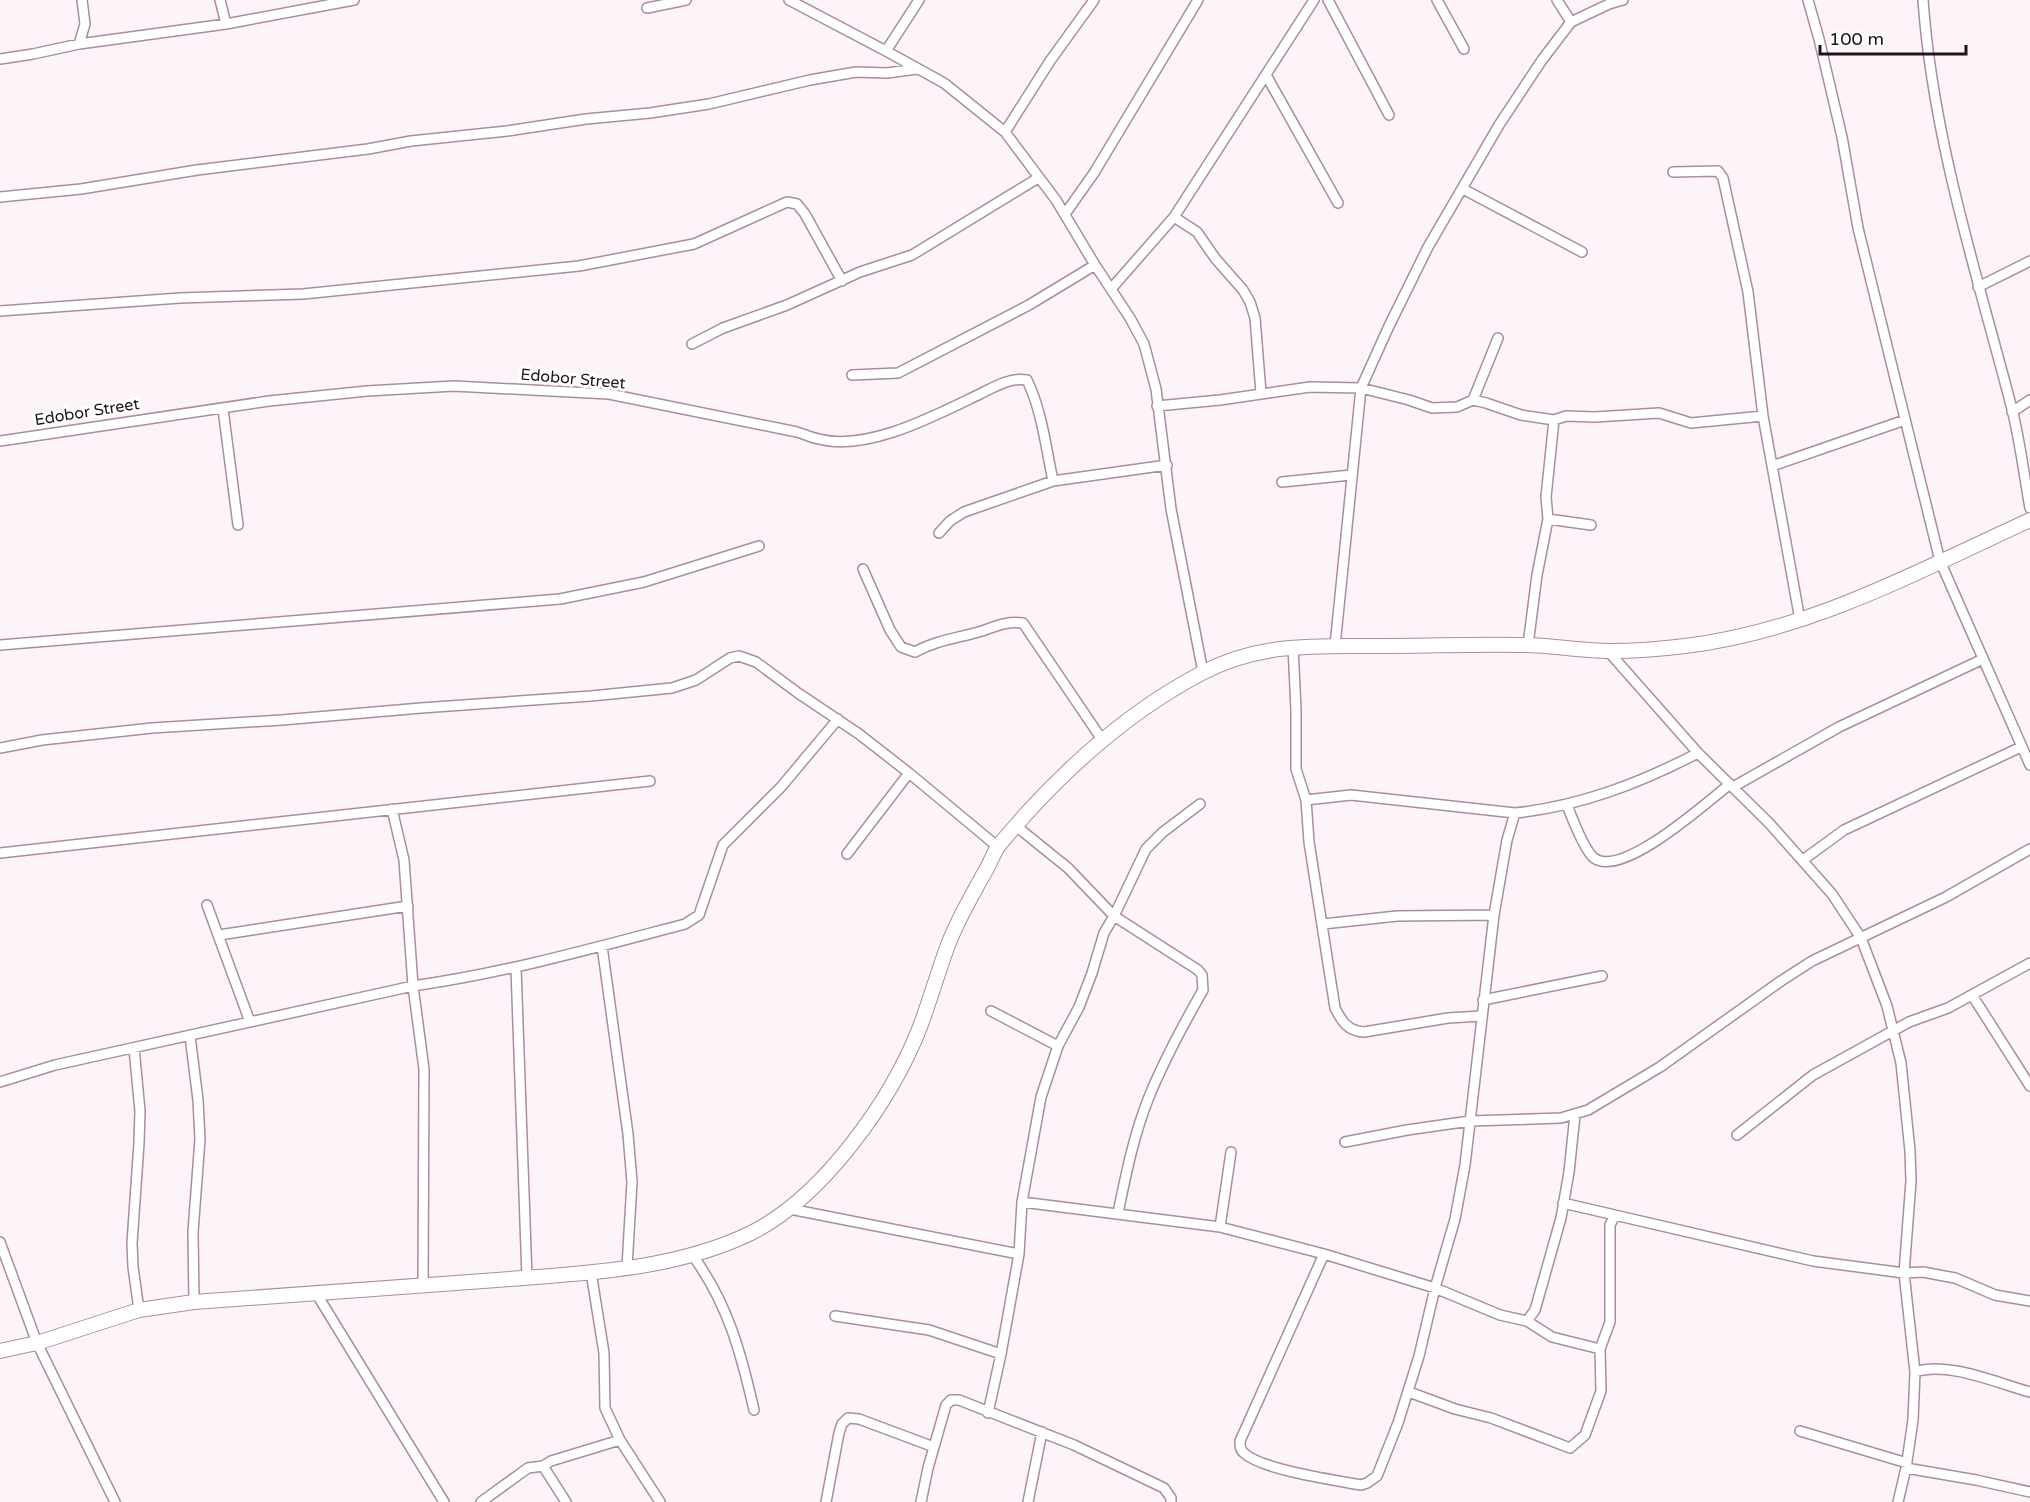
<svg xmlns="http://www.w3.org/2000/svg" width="2030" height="1502" font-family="'Varela Round',sans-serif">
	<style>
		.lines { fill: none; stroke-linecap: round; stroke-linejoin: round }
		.street-casing { stroke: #ad8ba0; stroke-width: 12 }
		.secondary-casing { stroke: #ad8ba0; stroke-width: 16 }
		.street { stroke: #fff; stroke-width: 9 }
		.secondary { stroke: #fff; stroke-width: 14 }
		.labels { text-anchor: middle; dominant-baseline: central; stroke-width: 6; stroke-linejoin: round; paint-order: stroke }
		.street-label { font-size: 16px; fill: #1f121a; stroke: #fff }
	</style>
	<rect width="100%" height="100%" fill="#fcf4f9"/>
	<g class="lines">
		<defs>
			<path id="street" d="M220,0L226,24
				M789,0L886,51L944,83L1005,132L1056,200L1095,265L1130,318L1144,344L1156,389L1171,509L1203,672
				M1328,0L1389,115
				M1437,0L1464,49
				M1808,0L1819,39L1842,137L1858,228L1940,561L2030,765
				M1923,0C1933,140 1977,274 2012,409C2020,441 2024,475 2030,508
				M647,8L686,0
				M1571,22L1609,4L1623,0
				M79,44L85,24L82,0
				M886,51L919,0
				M0,59L33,54L79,44L226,24L354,0
				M1266,75L1338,203
				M1005,132L1050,61L1094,0
				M1673,172L1718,171L1723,178L1748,292L1763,416L1800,620
				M1463,189L1582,252
				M0,197L81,189L197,170L368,149L411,141L507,131L586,119L650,113L709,104L810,80L856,72L887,73L917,69
				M1065,214L1094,173L1198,0
				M1174,217L1197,232L1215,258L1243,290L1250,302L1255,318L1261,393
				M1978,287L2030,261
				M1111,289L1174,217L1314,0
				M0,311L180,298L303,294L579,266L694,244L787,202L797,204L805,214L842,281
				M692,344L723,328L787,305L860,272L912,255L1038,178
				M852,375L898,373L1029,305L1095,265
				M1473,400L1498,338
				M1157,406L1220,400L1310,387L1361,388L1409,400L1432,408L1457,407L1473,400L1486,403L1521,415L1554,420L1546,497L1548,519L1537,575L1528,645
				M223,409L238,525
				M2012,412L2030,400
				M1554,420L1566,416L1595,417L1659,413L1691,423L1763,416
				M0,441L269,401L367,391L454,386L609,394L797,432C804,434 812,438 819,439C868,452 936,415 980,394C994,387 1011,377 1027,380C1042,411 1046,448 1053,481
				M1772,466L1905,420
				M1282,482L1351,475
				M1548,519L1591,525
				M939,533L950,521L964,512L1053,481L1167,465
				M863,569L890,630L901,647L915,652C936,640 959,638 982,631C996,626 1007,621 1023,623L1103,741
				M0,645L560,599L644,582L759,546
				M1293,646L1296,710V769L1306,800L1309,842L1335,1008C1342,1022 1348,1031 1364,1032L1448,1018L1481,1016
				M1335,646L1361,388L1389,326L1428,247L1499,125L1542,60L1571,22L1557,0
				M1608,651L1698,753L1769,823L1832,894L1861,938L1887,1006L1901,1063L1910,1151L1911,1181L1904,1273L1915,1372L1913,1420L1906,1468L1898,1502
				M0,748L42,740L152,728L282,720L421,708L591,696L672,688L696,680L730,658L739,656L756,662L798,693L859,734L909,773L998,847
				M1733,787L1839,727L1983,659
				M1306,800L1351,795L1515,813C1581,806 1640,783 1698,753
				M1567,805C1572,818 1584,850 1594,858C1622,879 1707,802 1730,784
				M392,809L404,860L413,986L424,1069L423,1286
				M0,853L650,781
				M847,854L909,773
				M1803,860L1844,830L2021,747
				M207,905L250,1022
				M1323,924L1397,916L1494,915
				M219,935L408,906
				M602,946L628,1134L632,1182L627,1267
				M516,968L527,1278
				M1972,995L2030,1086
				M1483,1000L1602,976
				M991,1011L1058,1046
				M190,1036L198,1100L200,1139L193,1232L194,1302
				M134,1048L140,1111L139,1143L132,1243L133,1267L139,1310
				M0,1082L55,1065L413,986C505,973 594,948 685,924L699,915L723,845L781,787L838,719
				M1737,1135L1813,1075L1909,1022L1948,1008L2030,963
				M1345,1142L1407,1130L1470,1121L1561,1118L1588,1110L1660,1067L1781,981L1812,961L1946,897L2030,849
				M1022,1202L1220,1227L1324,1254L1435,1288L1500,1315L1527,1321L1535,1310L1561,1218L1569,1172L1575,1115
				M1563,1203L1813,1261L1904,1273L1923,1272L1955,1278L1995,1295L2030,1301
				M790,1209L1019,1254
				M1118,1213C1126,1174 1134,1134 1149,1097C1164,1060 1183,1025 1203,990L1202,975L1198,970L1114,916L1146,849L1163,832L1200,804
				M1220,1227L1231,1152
				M0,1242L37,1343L115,1502
				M1324,1254L1240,1441C1240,1446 1240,1450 1244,1453C1262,1470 1335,1480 1361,1485L1367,1483L1377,1476L1398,1423L1419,1356L1435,1288L1455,1219L1465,1165L1494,915L1507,840L1515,813
				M693,1256C728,1304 741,1353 754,1410
				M591,1272L604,1353L605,1408L620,1440L660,1502
				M316,1293L444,1502
				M835,1316L929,1330L1001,1354
				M1527,1321L1552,1337L1600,1349
				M1915,1372C1948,1361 1997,1383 2030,1392
				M1409,1392L1455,1409L1491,1418L1570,1448L1585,1435L1601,1391L1600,1349L1610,1322V1225L1615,1215
				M988,1413L1001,1354L1019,1254L1022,1202L1041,1097L1058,1046L1079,1007L1092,973L1104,933L1114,916L1068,868L1016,826
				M1800,1431L1907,1463
				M543,1466L566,1502
				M1906,1468L1976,1480L2030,1492
				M481,1502L528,1468L543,1466L551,1461L620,1440
				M826,1502L839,1433L842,1424L848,1418L859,1419L934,1447
				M921,1502L928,1468L946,1405L951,1400H959L1074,1445L1164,1488L1171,1498V1502
				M1028,1502L1042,1432"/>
			<path id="secondary" d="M0,1351L37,1343L139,1310L194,1302C295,1295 396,1288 497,1280C582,1273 673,1271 751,1233C823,1197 891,1101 920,1027C930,1000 938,972 948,945C957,921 970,899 982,877C988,868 992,857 997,848C1005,837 1016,826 1025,815C1075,760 1135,708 1202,673C1261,642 1318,646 1382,646C1429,646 1476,644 1523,645C1552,645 1581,651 1610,651C1634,651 1661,649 1685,646C1810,631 1918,571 2030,520"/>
		</defs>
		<use href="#street" class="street-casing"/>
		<use href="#secondary" class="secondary-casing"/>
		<use href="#street" class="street"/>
		<use href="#secondary" class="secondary"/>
	</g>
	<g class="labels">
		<g class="street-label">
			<text transform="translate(573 379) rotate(5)">Edobor Street</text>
			<text transform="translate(87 412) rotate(-9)">Edobor Street</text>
		</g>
	</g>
	<path d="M1820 45v9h146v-9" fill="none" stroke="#1f121a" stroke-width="3"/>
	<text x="1829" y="45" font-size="18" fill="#1f121a" stroke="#ffffff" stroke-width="4.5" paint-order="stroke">100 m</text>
</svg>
